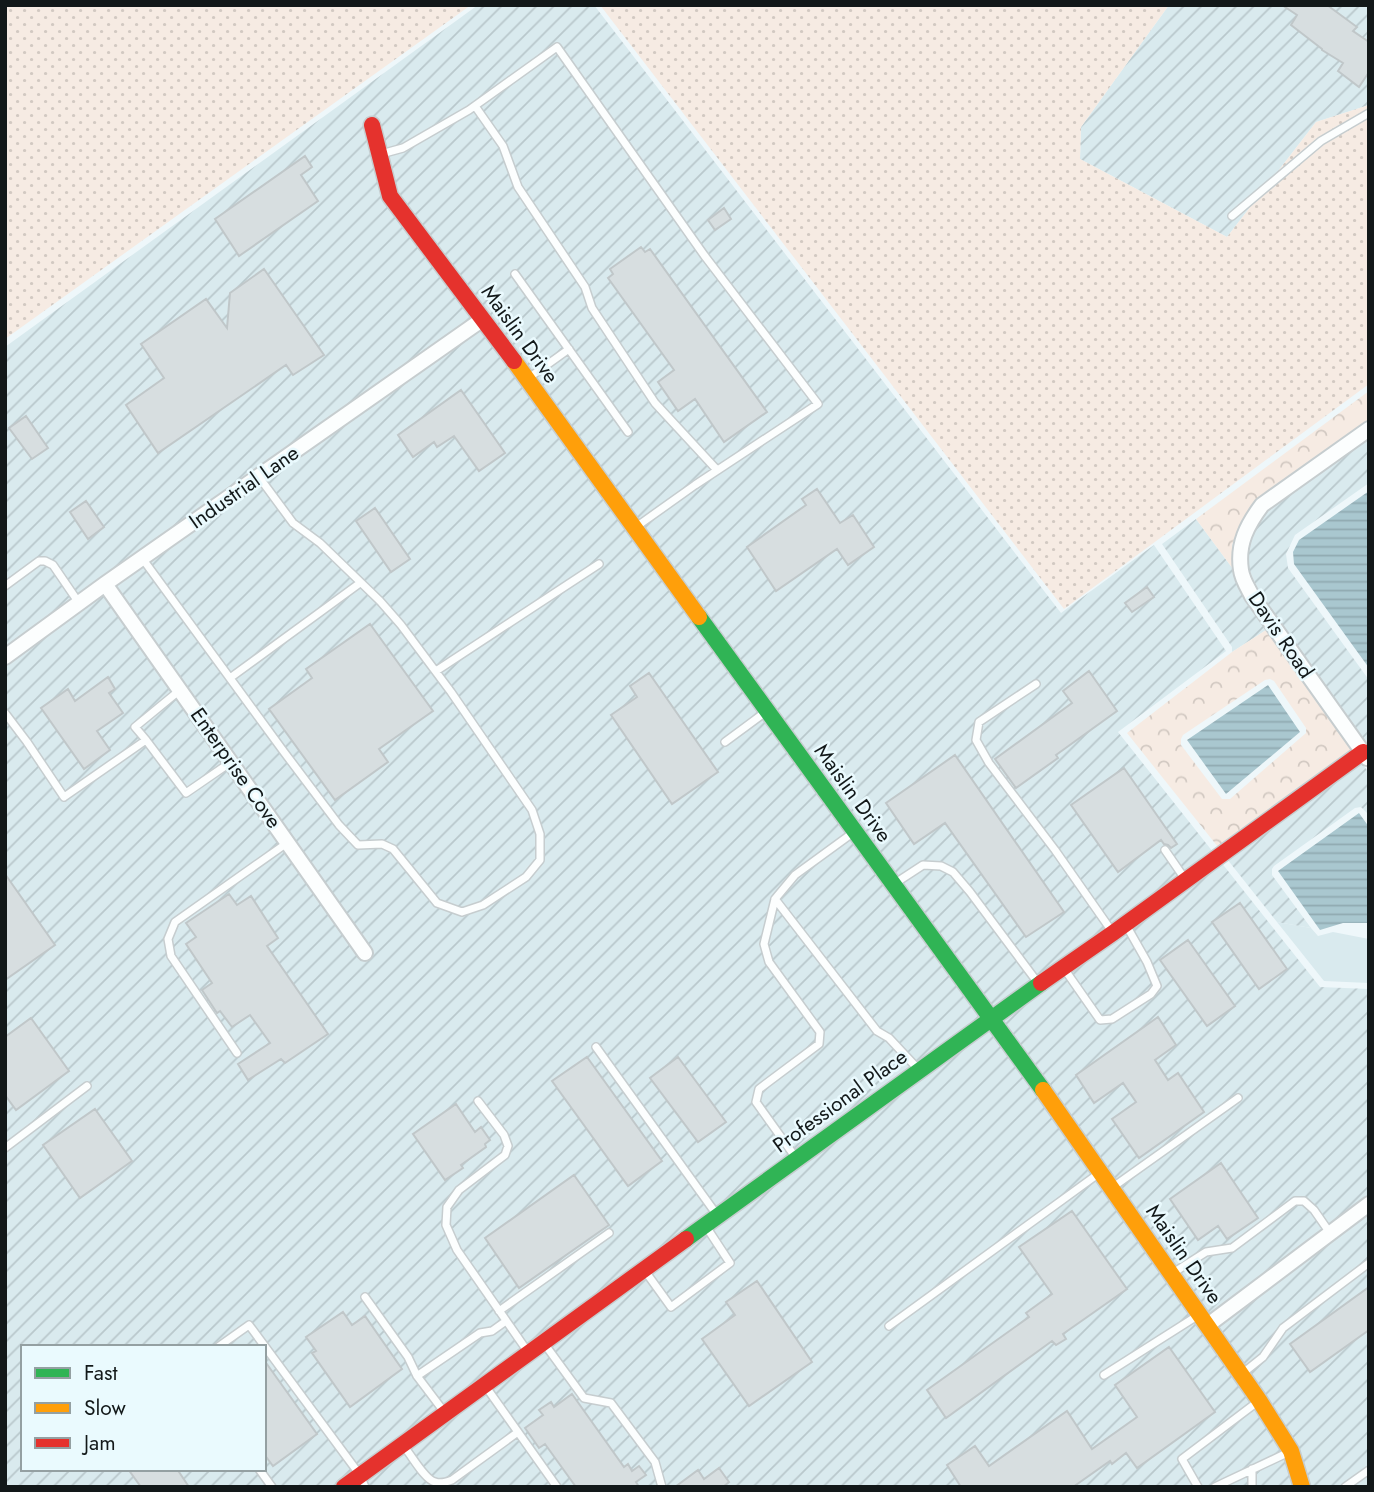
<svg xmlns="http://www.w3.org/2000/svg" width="1374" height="1492" font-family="Jost,sans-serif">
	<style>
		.built { fill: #d9eaee }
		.industrial { fill: url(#industrial-furrows); fill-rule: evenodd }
		.grass { fill: url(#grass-dots) }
		.forest { fill: url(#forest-crowns); fill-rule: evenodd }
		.water { fill: url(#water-rules) }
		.building { fill: #d7dee0; stroke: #c0c7c9; stroke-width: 2 }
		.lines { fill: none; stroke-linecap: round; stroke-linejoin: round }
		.lane-casing { stroke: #c6cdcf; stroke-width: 10 }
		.street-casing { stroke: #c6cdcf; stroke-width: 18 }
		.fast-casing { stroke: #c6cdcf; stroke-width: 19 }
		.slow-casing { stroke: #c6cdcf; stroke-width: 19 }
		.jam-casing { stroke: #c6cdcf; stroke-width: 19 }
		.lane { stroke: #fcfefe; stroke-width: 7 }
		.street { stroke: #fcfefe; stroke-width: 14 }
		.fast { stroke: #30b455; stroke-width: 16 }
		.slow { stroke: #ff9f0a; stroke-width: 16 }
		.jam { stroke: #e5322d; stroke-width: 16 }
		.labels { text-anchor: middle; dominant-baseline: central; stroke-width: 5; stroke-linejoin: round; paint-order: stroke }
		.street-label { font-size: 21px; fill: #121819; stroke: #eafafe }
	</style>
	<defs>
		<pattern id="industrial-furrows" width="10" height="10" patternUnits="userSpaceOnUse" patternTransform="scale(1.75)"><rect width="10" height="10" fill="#d9eaee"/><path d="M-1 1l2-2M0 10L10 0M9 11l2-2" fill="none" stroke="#b9c8cc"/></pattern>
		<pattern id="grass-dots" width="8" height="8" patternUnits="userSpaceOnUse" patternTransform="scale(1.75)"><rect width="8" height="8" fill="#f6ebe3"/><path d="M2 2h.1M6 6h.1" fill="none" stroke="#d2c9c2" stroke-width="1.8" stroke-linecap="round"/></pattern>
		<pattern id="forest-crowns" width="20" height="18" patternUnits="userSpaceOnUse" patternTransform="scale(1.75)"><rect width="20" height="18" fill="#f6ebe3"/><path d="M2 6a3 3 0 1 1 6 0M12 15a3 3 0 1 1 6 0" fill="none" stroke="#d2c9c2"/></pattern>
		<pattern id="water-rules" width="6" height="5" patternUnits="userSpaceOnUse" patternTransform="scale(1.75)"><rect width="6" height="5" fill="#a9c7cf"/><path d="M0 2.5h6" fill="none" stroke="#90aab1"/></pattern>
	</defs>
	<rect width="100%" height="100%" fill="#eef7fa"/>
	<path class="built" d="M1277,922L1311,928L1318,936L1333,932L1369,939V983L1324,981Z"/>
	<path class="industrial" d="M478,5H594L1061,613L1154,545L1226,651L1118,732L1320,987L1369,989V1487H5V347ZM23,1347H264V1469H23Z
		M1169,5H1369V105L1316,122L1227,237L1080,159L1081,127Z
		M1369,438V483L1295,535L1286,554L1288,568L1369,680V746L1259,592L1249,569L1248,547L1256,525L1267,511Z
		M1196,519L1233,569L1245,601L1266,630L1232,652V647L1162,544Z
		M1361,762L1369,773V815L1361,807L1355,808L1274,866L1272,869V875L1311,928L1277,922L1227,859Z"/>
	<path class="grass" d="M5,5H471L5,339Z
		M600,5H1169L1081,127L1080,159L1227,237L1316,122L1369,105V384L1064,609Z"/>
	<path class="forest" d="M1369,391V421L1257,500L1242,520L1232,545L1233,569L1196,519Z
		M1266,630L1352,750L1218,847L1127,733L1232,652ZM1270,679L1274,681L1306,728V733L1230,799H1222L1181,745V739L1183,735L1265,680Z"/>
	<path class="water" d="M1369,491V668L1294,564L1293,552L1299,540Z
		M1268,685L1300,732L1226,794L1187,740Z
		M1359,813L1369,827V923H1343L1320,930L1278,871Z"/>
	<path class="building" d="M1282,5H1327L1357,27L1353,31L1369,42V72L1359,87L1338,71L1343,63L1322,50V49L1291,25L1297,15Z
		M305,156L312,167L301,175L318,201L239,256L215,219Z
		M724,208L731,219L715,230L708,220Z
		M641,247L645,252L650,249L767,412L724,442L695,399L678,411L658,382L674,370L608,278L613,274L610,269Z
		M264,269L324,355L293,375L286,365L158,453L126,405L164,378L141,344L206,299L227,328L230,293Z
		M461,390L505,453L479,471L454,436L437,447L434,442L413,457L398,435Z
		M26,416L48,448L32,459L9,428Z
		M817,489L840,523L853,515L874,547L848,565L837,549L776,591L747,547L806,505L802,499Z
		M86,501L104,527L88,539L70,512Z
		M375,508L410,559L391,572L356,521Z
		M1147,587L1154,597L1132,612L1125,603Z
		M370,624L433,711L379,749L388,762L335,800L269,709L312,678L306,669Z
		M1089,671L1117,711L1056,755L1058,758L1016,788L995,759L1072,703L1063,691Z
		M649,673L718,772L672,804L611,715L637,697L630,686Z
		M108,677L115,689L109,693L123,713L97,731L110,750L84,769L41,708L68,689L75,701Z
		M955,755L1064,912L1026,937L945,823L914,844L886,803Z
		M1124,768L1177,844L1171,848L1168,845L1164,844L1161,840L1118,872L1071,805Z
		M5,874L55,945L5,980Z
		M229,894L237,905L251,896L278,938L267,946L328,1034L285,1063L281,1059L248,1080L238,1064L270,1043L250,1015L232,1027L220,1011L217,1013L202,990L212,983L186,944L196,937L186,923Z
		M1240,903L1287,969L1259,989L1212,922Z
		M1188,940L1235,1006L1207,1026L1160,960Z
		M1158,1017L1176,1045L1155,1060L1168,1080L1178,1073L1204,1112L1139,1158L1112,1119L1136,1102L1123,1083L1094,1103L1076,1075Z
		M31,1018L69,1071L16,1110L5,1095V1037Z
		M587,1057L662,1161L628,1186L552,1081Z
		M678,1057L726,1122L698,1142L650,1078Z
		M456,1104L475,1132L481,1127L490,1140L485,1144L486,1147L461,1165L463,1168L445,1180L413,1134Z
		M95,1109L132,1161L80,1198L43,1145Z
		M1221,1163L1258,1218L1227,1239L1218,1226L1198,1240L1170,1199Z
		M574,1175L609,1225L519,1288L485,1238Z
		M1072,1211L1127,1289L1063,1334L1066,1339L1056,1345L1052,1341L946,1418L927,1390L1029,1317L1026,1313L1052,1294L1019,1247Z
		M757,1281L812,1362L749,1406L702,1339L735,1315L726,1302Z
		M1369,1287V1330L1310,1372L1290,1344Z
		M343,1312L352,1325L365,1316L402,1369L350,1407L312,1353L316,1351L306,1337Z
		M1169,1347L1215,1412L1137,1468L1126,1453L1112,1464L1110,1461L1073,1487H961L947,1465L975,1446L989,1466L1067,1411L1092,1449L1137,1417L1115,1385Z
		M264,1360L317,1434L273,1466L264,1454Z
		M572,1394L624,1467L628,1464L632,1471L639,1466L646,1475L636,1482L639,1487H576L545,1444L539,1448L525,1428L543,1415L539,1410L551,1402L554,1407Z
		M719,1468L729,1482L723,1487H675L698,1470L704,1479Z
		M128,1469H177L189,1487H141Z"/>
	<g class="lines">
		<defs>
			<path id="lane" d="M475,106L503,146L518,187L585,287L592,308L655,403L717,470
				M381,154L403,148L469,110L557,47L704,255L818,404L695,485L636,527
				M1232,216L1321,141L1369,113
				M515,274L628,432
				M530,377L569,349
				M142,558L284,752L339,825L358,845L382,844L393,849L437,903L462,912L483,905L526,877L540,860V834L532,810L451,692L401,625L380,601L320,543L293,523L259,477
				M5,586L39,561H45L53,565L79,603
				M436,671L599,564
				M230,678L360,583
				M1036,684L979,722L976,740L989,763L1055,850L1111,930
				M5,713L27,742L64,797L146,740L186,793L231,762
				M146,740L135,727L180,690
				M725,742L767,711
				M1165,850L1185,879
				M897,882L923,865L941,866L953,872L970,892L1038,983
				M775,899L877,1031L889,1038L918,1069
				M1065,970L1100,1020L1112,1019L1151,994L1157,986L1147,962L1126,925
				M596,1047L717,1215
				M237,1053L171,956L168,939L175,922L287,843
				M478,1101L504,1135L508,1146L505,1155L459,1190L447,1207L446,1225L457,1250L528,1352
				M5,1148L87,1086
				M796,1158L756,1102L759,1089L819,1044L820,1032L769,962L764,944L775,899L795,875L854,832
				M1113,1187L1238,1098
				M645,1271L671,1307L730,1263L707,1228
				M1173,1273L1206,1252L1232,1248L1295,1201H1304L1314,1210L1330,1233
				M365,1297L408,1357L417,1376L445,1413
				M499,1311L609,1233
				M889,1326L1098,1174
				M546,1346L584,1398L611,1403L655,1462L662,1487
				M218,1347L249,1325L360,1475L365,1487
				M1243,1373L1263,1357L1283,1328L1369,1263
				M1104,1375L1197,1316
				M417,1376L480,1333L492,1331L506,1321
				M486,1387L557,1487
				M405,1448C412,1456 425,1480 435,1482C440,1484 447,1482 452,1480L518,1432
				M259,1469L272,1487
				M1198,1487L1182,1459L1256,1403
				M1215,1487L1287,1453
				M1252,1487V1469
				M1345,1487L1369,1470"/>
			<path id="street" d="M105,584L365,953
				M5,657L105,584L483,319
				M1367,758L1252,596C1248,588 1242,579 1241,570C1237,544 1247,525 1262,505L1369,429
				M1208,1325L1369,1204"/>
			<path id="fast" d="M699,617L1043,1090
				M686,1239L1041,983"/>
			<path id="slow" d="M514,361L699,617
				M1043,1090L1259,1400L1291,1451L1302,1487"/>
			<path id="jam" d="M372,125L390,196L514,361
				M1041,983L1113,933L1363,752
				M344,1487L686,1239"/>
		</defs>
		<use href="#lane" class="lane-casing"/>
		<use href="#street" class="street-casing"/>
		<use href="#fast" class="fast-casing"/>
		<use href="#slow" class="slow-casing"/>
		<use href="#jam" class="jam-casing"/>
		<use href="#lane" class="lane"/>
		<use href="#street" class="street"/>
		<use href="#fast" class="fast"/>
		<use href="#slow" class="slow"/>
		<use href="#jam" class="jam"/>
	</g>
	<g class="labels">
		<g class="street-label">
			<text transform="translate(520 334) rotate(54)">Maislin Drive</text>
			<text transform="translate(244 487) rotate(-35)">Industrial Lane</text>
			<text transform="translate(1281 635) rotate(56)">Davis Road</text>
			<text transform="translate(236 768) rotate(55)">Enterprise Cove</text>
			<text transform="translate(853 793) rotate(54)">Maislin Drive</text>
			<text transform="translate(840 1101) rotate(-36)">Professional Place</text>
			<text transform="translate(1184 1254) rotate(55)">Maislin Drive</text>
		</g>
	</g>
	<rect width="1374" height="1492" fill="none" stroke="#121819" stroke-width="14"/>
	<rect x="21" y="1345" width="245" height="126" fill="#eafafe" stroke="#94a0a2" stroke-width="2"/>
	<rect x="35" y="1368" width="35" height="10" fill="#30b455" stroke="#94a0a2" stroke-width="2"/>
	<text x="84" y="1380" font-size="21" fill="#121819">Fast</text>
	<rect x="35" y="1403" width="35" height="10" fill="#ff9f0a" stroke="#94a0a2" stroke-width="2"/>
	<text x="84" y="1415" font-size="21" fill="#121819">Slow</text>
	<rect x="35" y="1438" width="35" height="10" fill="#e5322d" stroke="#94a0a2" stroke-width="2"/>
	<text x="84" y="1450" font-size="21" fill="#121819">Jam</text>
</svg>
